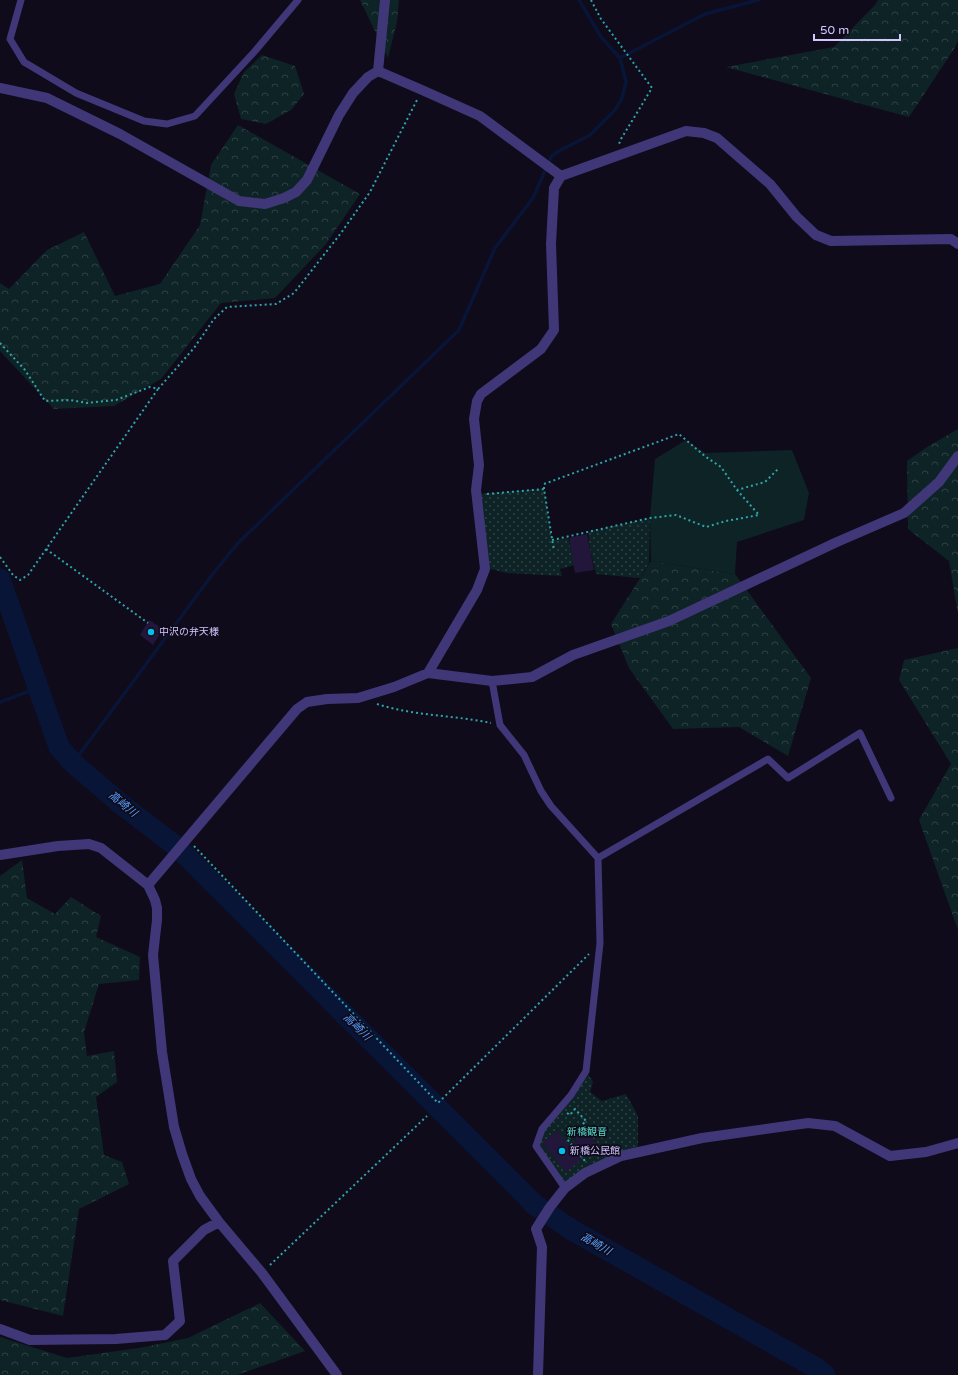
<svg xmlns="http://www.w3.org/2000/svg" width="958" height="1375" font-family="'Varela Round','Noto Sans JP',sans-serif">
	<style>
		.grass { fill: url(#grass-dots) }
		.forest { fill: url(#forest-crowns) }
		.pitch { fill: #0e2325 }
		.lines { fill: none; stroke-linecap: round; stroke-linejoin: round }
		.stream { stroke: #091536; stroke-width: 3.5 }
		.river { stroke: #091536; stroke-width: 21 }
		.building { fill: #22173b }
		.path { stroke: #2ea5aa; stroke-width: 2; stroke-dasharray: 2 3; stroke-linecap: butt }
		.service { stroke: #403779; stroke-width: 7 }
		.minor { stroke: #403779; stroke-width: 10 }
		.poi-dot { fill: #04beec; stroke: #0f0b1b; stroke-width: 1.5 }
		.labels { text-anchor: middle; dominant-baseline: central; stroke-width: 3.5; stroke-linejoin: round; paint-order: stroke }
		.poi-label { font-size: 10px; fill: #d2c6fe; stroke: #0f0b1b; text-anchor: start }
		.park-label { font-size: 10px; fill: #55dbc6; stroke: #0f0b1b }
		.water-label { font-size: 11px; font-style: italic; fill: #569ffc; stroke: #0f0b1b }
	</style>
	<defs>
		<pattern id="grass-dots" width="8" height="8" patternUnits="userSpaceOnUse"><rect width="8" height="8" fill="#0e2325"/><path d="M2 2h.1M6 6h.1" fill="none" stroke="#304146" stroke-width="1.8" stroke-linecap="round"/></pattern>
		<pattern id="forest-crowns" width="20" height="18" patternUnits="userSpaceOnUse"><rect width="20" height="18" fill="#0e2325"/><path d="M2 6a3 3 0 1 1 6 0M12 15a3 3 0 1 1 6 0" fill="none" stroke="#304146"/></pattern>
	</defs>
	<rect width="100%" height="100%" fill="#0f0b1b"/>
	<path class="grass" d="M544,489L552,540L568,538L575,565L560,569L562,576L506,573L487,568L476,494Z
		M650,518L649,563L640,578L596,574L590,549L588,532Z
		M587,1072L593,1082L590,1092L602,1101L626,1094L638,1116V1149L565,1185L539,1146L543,1131Z"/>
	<path class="forest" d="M360,0H399L397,22L388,58Z
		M878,0H958V41L954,49L909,117L726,67L834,47L875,5Z
		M262,55L295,66L304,94L291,110L266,124L241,119L234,94L244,72Z
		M238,125L360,194L326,244L275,298L221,303L161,379L114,406L54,409L0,351V283L9,289L47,250L84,232L115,296L160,284L200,225L211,165Z
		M958,429V614L949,561L908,529L907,461L927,447Z
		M651,561L735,574L811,678L788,756L739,727L673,729L629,668L611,624Z
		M958,648V930L919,820L951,764L899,680L904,660Z
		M22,860L27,898L55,914L71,897L101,916L96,937L140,957L139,980L99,984L84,1032L87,1056L114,1051L117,1082L96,1097L104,1155L122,1162L129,1184L79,1209L63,1316L0,1300V876Z
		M260,1303L305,1351L237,1375H0V1337L67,1358L139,1348L188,1338Z"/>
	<path class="pitch" d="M686,440L705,453L792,450L809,493L804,520L737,542L735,574L651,561L650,518L655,459Z"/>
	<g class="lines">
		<path class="stream" d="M620,58L705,14L758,0
			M0,702L38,688
			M73,763L212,575L238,543L459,330L495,248L533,198L551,157L557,152L590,135L615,110L622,98L626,82L620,58L601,37L579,0"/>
		<path class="river" d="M0,579L59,747L73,763L121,804L177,847L535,1205L572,1230L818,1369L825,1375"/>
	</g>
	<path class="building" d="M587,534L594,570L575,573L569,538Z
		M149,620L163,629L153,645L140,635Z
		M557,1131L569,1145L586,1131L597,1144L580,1158L581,1160L566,1172L542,1143Z"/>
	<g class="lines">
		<path class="path" d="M591,0L601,19L652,88L621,139L619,144
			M0,343L25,370L45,401L70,400L87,403L116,400L150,387L158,389L194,348L214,319L227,307L276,304L294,293L341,233L370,192L417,100
			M544,489V484L679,434L706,457L721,467L737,490L765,482L778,469
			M487,494L544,489L554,551
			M552,540L650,518L676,515L706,527L726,521L759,515L737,490
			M46,549L148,623
			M0,557L13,575L20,580L28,575L158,389
			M377,704C414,716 453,715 491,723
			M194,846L438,1103L589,954
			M567,1113L570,1115L575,1109L586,1121L567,1139L585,1161
			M270,1265L427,1116"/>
		<path class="service" d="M21,0L10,39L24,62L76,93L144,121L167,124L195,116L255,51L298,0
			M492,681L500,725L524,755L541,791L551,806L598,858L600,943L586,1071L571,1095L542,1129L536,1146L565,1188
			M598,858L768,759L788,778L860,733L891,798"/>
		<path class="minor" d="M378,71L422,90L480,116L561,176
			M378,71L385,0
			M0,88L47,98L120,134L239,201L265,204L284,198L296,192L307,180L339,115L353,93L368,77L378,71
			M428,673L477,590L485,569L476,490L479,465L474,419L477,401L481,394L541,349L554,330L551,244L554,188L561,176L686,131L704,133L717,138L770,184L796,216L816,235L831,241L951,239L958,244
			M0,855L58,846L89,844L101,848L148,885L155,900L157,908V920L153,955L162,1052L174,1127L182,1154L191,1179L200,1196L219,1222L262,1273L337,1375
			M148,885L297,709L307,702L327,699L358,698L394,687L428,673L492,681L532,677L573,655L669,621L837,542L904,513L939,482L958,456
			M0,1329L30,1340L116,1339L165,1335L180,1321L173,1261L204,1230L219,1222
			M538,1375L542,1247L536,1229L550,1207L565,1188L585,1173L621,1156L702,1138L808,1123L835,1126L890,1156L926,1152L958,1143"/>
	</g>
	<g class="poi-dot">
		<circle cx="151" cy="632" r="4"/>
		<circle cx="562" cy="1151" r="4"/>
	</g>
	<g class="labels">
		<g class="poi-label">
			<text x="159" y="632">中沢の弁天様</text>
			<text x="570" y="1151">新橋公民館</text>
		</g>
		<g class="park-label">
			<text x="587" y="1132">新橋観音</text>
		</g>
		<g class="water-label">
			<text transform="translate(123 804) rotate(39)">高崎川</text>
			<text transform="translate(357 1027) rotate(45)">高崎川</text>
			<text transform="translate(596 1244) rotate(30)">高崎川</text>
		</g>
	</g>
	<path d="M814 34v6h86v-6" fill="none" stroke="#d2c6fe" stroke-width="2"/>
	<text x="820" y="34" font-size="12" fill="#d2c6fe" stroke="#0f0b1b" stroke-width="3" paint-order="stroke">50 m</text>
</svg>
